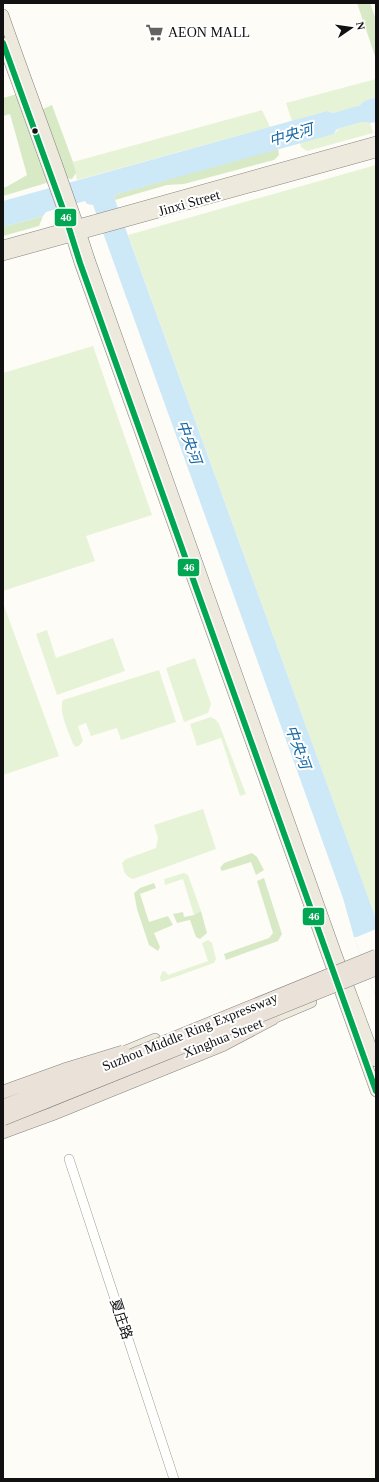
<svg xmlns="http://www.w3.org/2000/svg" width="379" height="1482" font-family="'Times New Roman','Noto Sans SC',serif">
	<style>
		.green { fill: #e7f3d7 }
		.forest { fill: #d8eac5 }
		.water { fill: #cde8f7 }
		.pier { fill: #fdfcf7 }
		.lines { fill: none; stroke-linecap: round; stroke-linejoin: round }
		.minor-casing { stroke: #979795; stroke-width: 10 }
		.major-casing { stroke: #858482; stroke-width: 12 }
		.highway-casing { stroke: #858482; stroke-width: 14 }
		.minor { stroke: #fffffe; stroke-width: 9 }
		.major { stroke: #ede9dc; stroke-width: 11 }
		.highway { stroke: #eae1d8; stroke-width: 13 }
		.highway-bridge-casing { stroke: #858482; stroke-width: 14; stroke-linecap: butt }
		.highway-bridge { stroke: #eae1d8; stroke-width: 13 }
		.bus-1-casing { stroke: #fff; stroke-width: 9 }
		.bus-1 { stroke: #00a651; stroke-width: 6 }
		.bus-dot { fill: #111; stroke: #fff; stroke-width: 1.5 }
		.labels { text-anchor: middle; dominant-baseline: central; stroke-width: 4; stroke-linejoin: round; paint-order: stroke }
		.poi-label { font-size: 14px; fill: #111; stroke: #fff; text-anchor: start }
		.street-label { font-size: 14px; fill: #111; stroke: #fff }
		.water-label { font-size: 15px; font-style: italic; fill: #1768a6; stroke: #fff }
		.line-badge { stroke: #fff; stroke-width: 1.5 }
		.badge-label { font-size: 11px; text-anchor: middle; font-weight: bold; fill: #fff }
	</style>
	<rect width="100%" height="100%" fill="#fdfcf7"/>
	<path class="green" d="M376,79V97L364,101L359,106L353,107L333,113L327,111L292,121L286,103Z
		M262,110L270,127L77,180L73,162Z
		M362,122L370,123L373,133L311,150L307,151L301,147L300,142L334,134L340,128Z
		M376,165V919L128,235Z
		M93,346L152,515L86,536L95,561L3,591V373Z
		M3,603L59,756L3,775Z
		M47,630L56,658L113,638L125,671L57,695L36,634Z
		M195,658L211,704L208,713L184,722L166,668Z
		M159,670L176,722L121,740L117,728L91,736L86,723L78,726L83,741L80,745L76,747L73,744C69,733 58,710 63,700Z
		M211,717L216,720L219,724L246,794L240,796L221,738L197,746L190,724Z
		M203,809L216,849L133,879C124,876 124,871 122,863L126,859L156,848L158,838L154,825Z
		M184,873L188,875L201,911L194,915L183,879L165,885L164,879Z
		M208,940L212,943L216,959L214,963L161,982L160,977L163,971L166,972L168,975L208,961L202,943Z"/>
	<path class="forest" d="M357,3H370L376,20V59Z
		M21,93L53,181L3,196V188L8,186L27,175L10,114L3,116V98Z
		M52,105L73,162L76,173L72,179L66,178L45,122L43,109Z
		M278,148L279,155L274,160L184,184L167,185L115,200L114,197L117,194Z
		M43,216L39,226L3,236V227Z
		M252,853L257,857L264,870L256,875L251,862L222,871L220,868L224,863Z
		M264,878L282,934L278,941L226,960L224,954L269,938L273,933L257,881Z
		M154,883L156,888L140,894L149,922L168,916L173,925L154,933L160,947L158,951L149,945L137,909L134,893L140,888Z
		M201,911L207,933L200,939L196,937L190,920L177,923L173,914L183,912L184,917L194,915Z"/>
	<path class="water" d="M376,97V122L370,123L362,122L340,128L336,130L334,134L117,194L114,197L376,919V997L354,937L343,898L93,205L87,204L85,201L46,212L43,216L3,227V201L327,111L333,113L353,107L359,106L364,101Z"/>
	<path class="pier" d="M376,929V992L375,994L354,937H357Z"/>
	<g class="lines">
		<defs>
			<path id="minor" d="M69,1159L174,1479"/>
			<path id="major" d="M3,15C31,96 63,177 89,259L336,954L376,1061
				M3,43L63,209L80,263L376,1091
				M3,246L376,142
				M3,255L376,152
				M266,1021L311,1002
				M116,1055L155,1039
				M177,1056L218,1040"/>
			<path id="highway" d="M3,1132L52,1114L222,1045L273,1018"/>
		</defs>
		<use href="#minor" class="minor-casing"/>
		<use href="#major" class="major-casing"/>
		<use href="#highway" class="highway-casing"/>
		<use href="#minor" class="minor"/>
		<use href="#major" class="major"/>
		<use href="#highway" class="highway"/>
		<defs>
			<path id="highway-bridge" d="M3,1092L64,1070L123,1052
				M3,1106L69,1081L376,956
				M3,1119L376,969"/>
		</defs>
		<use href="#highway-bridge" class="highway-bridge-casing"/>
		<use href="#highway-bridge" class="highway-bridge"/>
		<defs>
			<path id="bus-1" d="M3,43L63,209L80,263L376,1091"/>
		</defs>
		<use href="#bus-1" class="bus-1-casing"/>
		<use href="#bus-1" class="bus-1"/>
	</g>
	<defs>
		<symbol id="supermarket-bare" viewBox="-9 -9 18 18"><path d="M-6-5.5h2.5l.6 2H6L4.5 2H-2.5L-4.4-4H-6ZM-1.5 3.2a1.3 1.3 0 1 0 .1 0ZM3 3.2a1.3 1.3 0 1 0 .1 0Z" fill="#646362" stroke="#fff" stroke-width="2.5" paint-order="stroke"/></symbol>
	</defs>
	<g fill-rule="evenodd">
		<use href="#supermarket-bare" x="142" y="20" width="25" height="25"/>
	</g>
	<circle class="bus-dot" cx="35" cy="131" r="3.5"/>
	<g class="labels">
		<g class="poi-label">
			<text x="168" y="32">AEON MALL</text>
		</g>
		<g class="street-label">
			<text transform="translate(189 203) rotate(-16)">Jinxi Street</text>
			<text transform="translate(190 1032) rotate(-22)">Suzhou Middle Ring Expressway</text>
			<text transform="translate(223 1038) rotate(-22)">Xinghua Street</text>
			<text transform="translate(121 1319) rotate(72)">夏庄路</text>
		</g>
		<g class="water-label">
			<text transform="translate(291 135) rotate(-16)">中央河</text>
			<text transform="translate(189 442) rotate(70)">中央河</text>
			<text transform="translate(298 747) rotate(70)">中央河</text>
		</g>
	</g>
	<g class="line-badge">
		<rect x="54" y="208" width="23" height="19" rx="4" fill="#00a651"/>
		<rect x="177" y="558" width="23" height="19" rx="4" fill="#00a651"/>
		<rect x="302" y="907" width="23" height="19" rx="4" fill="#00a651"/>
	</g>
	<g class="badge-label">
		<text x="66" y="221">46</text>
		<text x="189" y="571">46</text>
		<text x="314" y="920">46</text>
	</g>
	<rect width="379" height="1482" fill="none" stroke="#111111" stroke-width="8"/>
	<g transform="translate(351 28) rotate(77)" stroke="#ffffff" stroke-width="3" paint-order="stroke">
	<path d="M0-3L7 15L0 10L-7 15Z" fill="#111111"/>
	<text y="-6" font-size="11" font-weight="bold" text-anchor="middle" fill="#111111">N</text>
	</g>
</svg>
